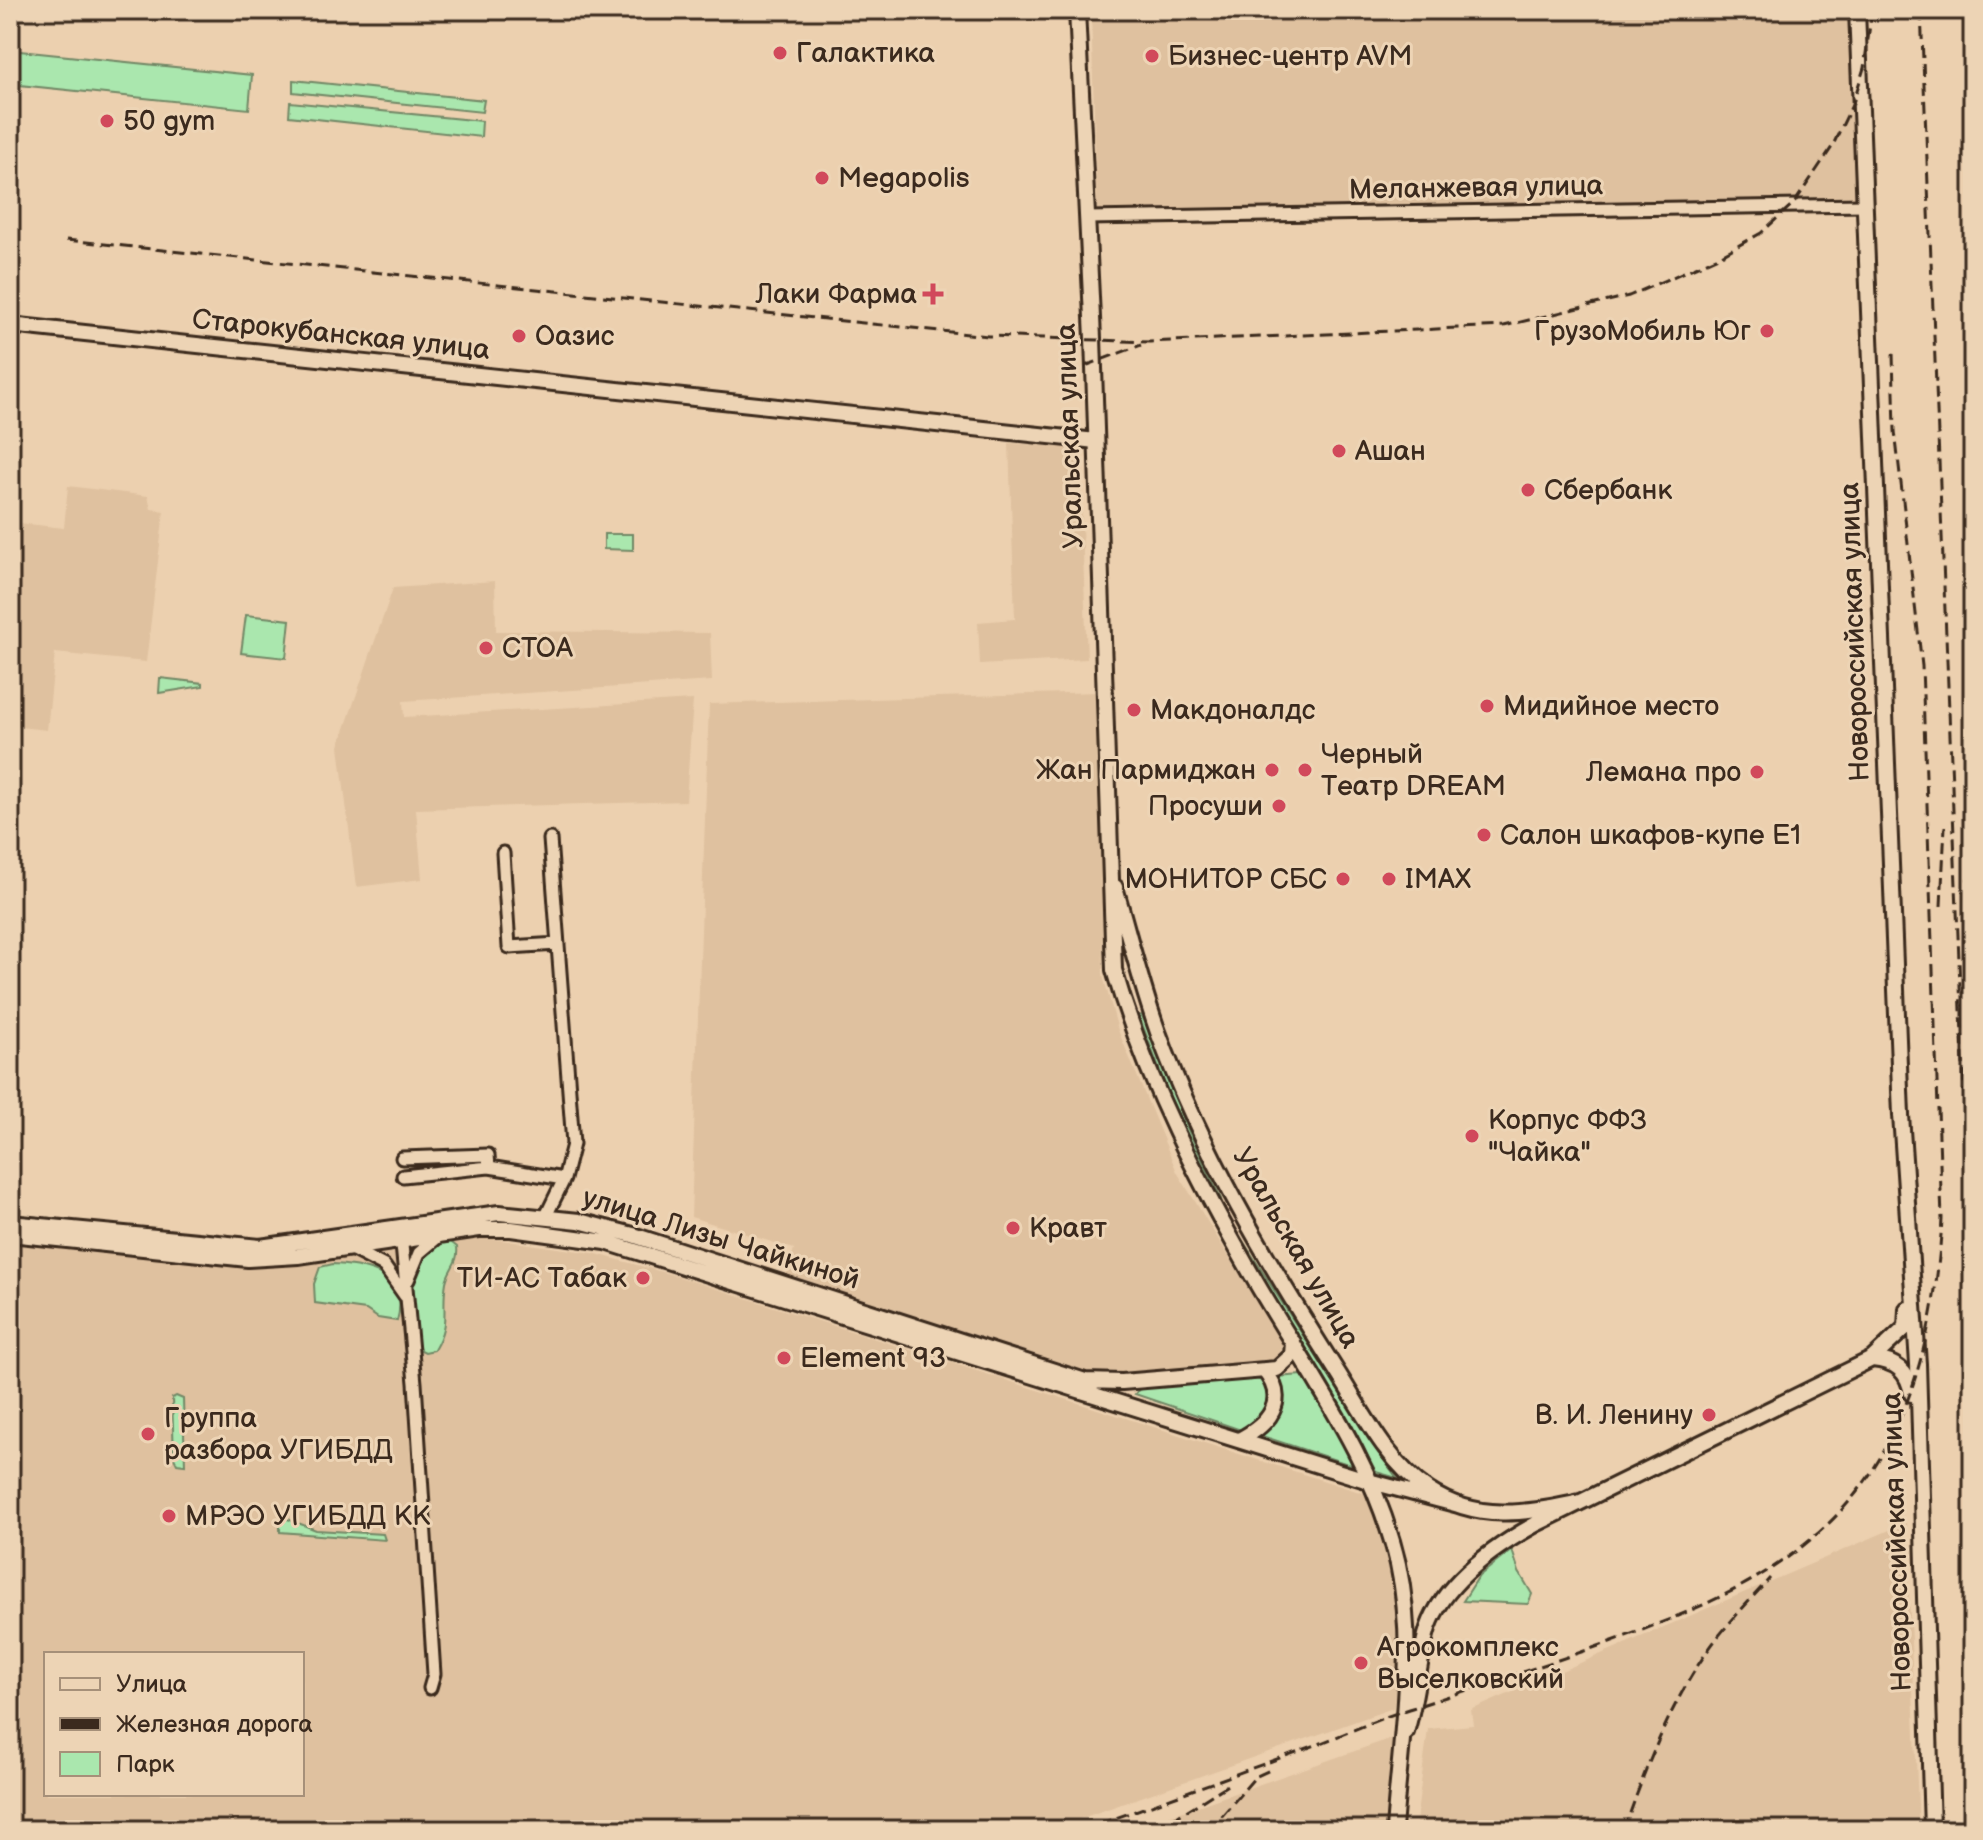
<svg xmlns="http://www.w3.org/2000/svg" width="1983" height="1840" font-family="'Balsamiq Sans',sans-serif">
	<style>
		.built { fill: #dfc19f; fill-rule: evenodd }
		.green { fill: #aae7ae; stroke: #728866; stroke-width: 2 }
		.lines { fill: none; stroke-linecap: round; stroke-linejoin: round }
		.street-casing { stroke: #3b2a1e; stroke-width: 17 }
		.secondary-casing { stroke: #3b2a1e; stroke-width: 20 }
		.street { stroke: #edd4b5; stroke-width: 11 }
		.secondary { stroke: #edd4b5; stroke-width: 14 }
		.rail { stroke: #3b2a1e; stroke-width: 3; stroke-dasharray: 12 6; stroke-linecap: butt }
		.poi-dot { fill: #d1495b; stroke: #edd4b5; stroke-width: 3 }
		.labels { text-anchor: middle; dominant-baseline: central; stroke-width: 6; stroke-linejoin: round; paint-order: stroke }
		.poi-label { font-size: 28px; fill: #3b2a1e; stroke: #edd4b5; text-anchor: start }
		.street-label { font-size: 28px; fill: #3b2a1e; stroke: #edd4b5 }
	</style>
	<rect width="100%" height="100%" fill="#ecd0af"/>
	<filter id="ink" filterUnits="userSpaceOnUse"><feTurbulence type="fractalNoise" baseFrequency=".0125" numOctaves="2"/><feDisplacementMap in="SourceGraphic" scale="16" xChannelSelector="R" yChannelSelector="G"/><feConvolveMatrix kernelMatrix="1 2 1 2 8 2 1 2 1" color-interpolation-filters="sRGB"/></filter>
	<g filter="url(#ink)">
		<path class="built" d="M1091,10H1849L1859,201L1097,213Z
			M1009,443L1079,448L1087,659L980,665L978,622L1015,619Z
			M68,486L148,496L151,509L164,511L146,662L55,653L47,730L10,726V522L64,528Z
			M1966,544L1973,566V718Z
			M495,581L496,631L710,633L712,681L403,701L404,717L693,700L686,801L416,809L422,879L356,887L339,746L393,588Z
			M1100,692L1103,976L1118,1030L1177,1172L1284,1346L1274,1360L1257,1365L1121,1377L1074,1371L851,1302L786,1275L794,1249L691,1217L709,704Z
			M479,1237L593,1253L670,1274L1369,1495L1388,1559L1401,1626L1400,1676L1393,1708L1048,1830H10V1241L269,1267L446,1238ZM46,1654H302V1794H46Z
			M1906,1523L1919,1830H1415L1428,1729L1473,1725L1471,1710Z
			M1395,1737L1385,1830H1129Z"/>
		<path class="green" d="M10,50L252,75L249,109L10,84Z
			M293,80L484,100L482,112L293,92Z
			M290,102L482,121L481,137L289,116Z
			M604,534H633V550L604,549Z
			M246,615L290,620L286,658L241,653Z
			M160,678L203,683V686L159,693Z
			M1142,1015L1187,1127L1221,1199L1222,1206L1182,1129L1139,1016Z
			M1236,1230L1372,1444L1397,1478L1376,1472L1352,1426L1232,1232Z
			M446,1238L457,1247C459,1263 449,1268 446,1282C441,1311 451,1321 434,1350L425,1352L417,1348C414,1302 399,1265 446,1238Z
			M333,1264C368,1266 410,1274 397,1321L378,1318L366,1310L315,1303L314,1284L320,1267Z
			M1302,1375L1357,1467L1262,1436C1279,1417 1288,1401 1277,1377Z
			M1263,1377C1277,1400 1266,1422 1241,1430L1135,1394L1140,1388Z
			M176,1396L183,1399L185,1465L177,1464L174,1458L172,1398Z
			M280,1516L316,1530L383,1534L385,1540L280,1532Z
			M1512,1550L1519,1572L1532,1594L1528,1604L1463,1601L1479,1576Z"/>
		<g class="lines">
			<defs>
				<path id="street" d="M1087,218L1864,205
					M503,853L509,947L558,944
					M402,1158L488,1155L489,1167L564,1179
					M403,1176L489,1167
					M546,1216L564,1179L573,1144L550,839
					M401,1234L415,1383L434,1674L430,1688
					M351,1249L384,1266L405,1296
					M408,1280L419,1253L438,1237"/>
				<path id="secondary" d="M1077,10L1093,338L1114,970C1146,1081 1200,1185 1257,1284C1310,1375 1374,1460 1398,1564C1417,1651 1400,1742 1394,1830
					M1857,10L1901,1115L1918,1364L1932,1830
					M10,325L1096,441
					M1115,887C1129,935 1141,985 1158,1032C1202,1152 1268,1263 1336,1370C1363,1412 1386,1461 1428,1490C1476,1522 1527,1514 1580,1502
					M10,1223L260,1247L499,1213L579,1221L633,1235L1085,1381L1122,1382L1277,1369L1292,1355L1293,1342
					M10,1234L248,1259L298,1256L479,1229H511L606,1242L1372,1482L1459,1505
					M1872,1359C1896,1361 1908,1371 1912,1394
					M1239,1440C1268,1425 1290,1401 1264,1370
					M1406,1732C1416,1700 1418,1667 1426,1635C1439,1585 1493,1548 1536,1524L1872,1359L1906,1327L1907,1309"/>
			</defs>
			<use href="#street" class="street-casing"/>
			<use href="#secondary" class="secondary-casing"/>
			<use href="#street" class="street"/>
			<use href="#secondary" class="secondary"/>
			<path class="rail" d="M1921,10L1973,1311
				M1970,10L1973,28
				M66,240L988,336L1150,342L1504,326L1629,296L1716,258L1761,233L1795,202L1832,147L1853,103L1864,68L1872,10
				M1085,366L1141,345
				M1968,878L1973,911
				M1941,906L1945,826
				M1083,1830C1160,1802 1238,1773 1316,1745C1348,1733 1379,1718 1412,1708C1477,1687 1542,1666 1607,1643C1706,1607 1805,1568 1868,1477C1919,1403 1937,1307 1942,1219L1922,666L1895,431L1893,353
				M1156,1830L1229,1784
				M1210,1830L1255,1777L1270,1770
				M1624,1830C1647,1764 1674,1694 1717,1638C1734,1617 1752,1598 1770,1578"/>
		</g>
	</g>
	<g class="poi-dot">
		<circle cx="780" cy="53" r="8"/>
		<circle cx="1152" cy="56" r="8"/>
		<circle cx="107" cy="121" r="8"/>
		<circle cx="822" cy="178" r="8"/>
		<path d="M929 282h8v8h8v8h-8v8h-8v-8h-8v-8h8z"/>
		<circle cx="1767" cy="331" r="8"/>
		<circle cx="519" cy="336" r="8"/>
		<circle cx="1339" cy="451" r="8"/>
		<circle cx="1528" cy="490" r="8"/>
		<circle cx="486" cy="648" r="8"/>
		<circle cx="1487" cy="706" r="8"/>
		<circle cx="1134" cy="710" r="8"/>
		<circle cx="1272" cy="770" r="8"/>
		<circle cx="1305" cy="770" r="8"/>
		<circle cx="1757" cy="772" r="8"/>
		<circle cx="1279" cy="806" r="8"/>
		<circle cx="1484" cy="835" r="8"/>
		<circle cx="1343" cy="879" r="8"/>
		<circle cx="1389" cy="879" r="8"/>
		<circle cx="1472" cy="1136" r="8"/>
		<circle cx="1013" cy="1228" r="8"/>
		<circle cx="643" cy="1278" r="8"/>
		<circle cx="784" cy="1358" r="8"/>
		<circle cx="1709" cy="1415" r="8"/>
		<circle cx="148" cy="1434" r="8"/>
		<circle cx="169" cy="1516" r="8"/>
		<circle cx="1361" cy="1663" r="8"/>
	</g>
	<g class="labels">
		<g class="poi-label">
			<text x="796" y="53">Галактика</text>
			<text x="1168" y="56">Бизнес-центр AVM</text>
			<text x="123" y="121">50 gym</text>
			<text x="838" y="178">Megapolis</text>
			<text x="917" y="294" text-anchor="end">Лаки Фарма</text>
			<text x="1751" y="331" text-anchor="end">ГрузоМобиль Юг</text>
			<text x="535" y="336">Оазис</text>
			<text x="1355" y="451">Ашан</text>
			<text x="1544" y="490">Сбербанк</text>
			<text x="502" y="648">СТОА</text>
			<text x="1503" y="706">Мидийное место</text>
			<text x="1150" y="710">Макдоналдс</text>
			<text x="1321" y="754">Черный<tspan x="1321" dy="32">Театр DREAM</tspan></text>
			<text x="1256" y="770" text-anchor="end">Жан Пармиджан</text>
			<text x="1741" y="772" text-anchor="end">Лемана про</text>
			<text x="1263" y="806" text-anchor="end">Просуши</text>
			<text x="1500" y="835">Салон шкафов-купе Е1</text>
			<text x="1327" y="879" text-anchor="end">МОНИТОР СБС</text>
			<text x="1405" y="879">IMAX</text>
			<text x="1488" y="1120">Корпус ФФЗ<tspan x="1488" dy="32">"Чайка"</tspan></text>
			<text x="1029" y="1228">Кравт</text>
			<text x="627" y="1278" text-anchor="end">ТИ-АС Табак</text>
			<text x="800" y="1358">Element 93</text>
			<text x="1693" y="1415" text-anchor="end">В. И. Ленину</text>
			<text x="164" y="1418">Группа<tspan x="164" dy="32">разбора УГИБДД</tspan></text>
			<text x="185" y="1516">МРЭО УГИБДД КК</text>
			<text x="1377" y="1647">Агрокомплекс<tspan x="1377" dy="32">Выселковский</tspan></text>
		</g>
		<g class="street-label">
			<text transform="translate(1476 188) rotate(-1)">Меланжевая улица</text>
			<text transform="translate(341 335) rotate(6)">Старокубанская улица</text>
			<text transform="translate(1070 436) rotate(-92)">Уральская улица</text>
			<text transform="translate(1855 632) rotate(-92)">Новороссийская улица</text>
			<text transform="translate(721 1239) rotate(17)">улица Лизы Чайкиной</text>
			<text transform="translate(1296 1248) rotate(60)">Уральская улица</text>
			<text transform="translate(1897 1542) rotate(-92)">Новороссийская улица</text>
		</g>
	</g>
	<rect width="1983" height="1840" fill="none" stroke="#edd4b5" stroke-width="40"/>
	<rect x="20" y="20" width="1943" height="1800" fill="none" stroke="#3b2a1e" stroke-width="3" filter="url(#ink)"/>
	<rect x="44" y="1652" width="260" height="144" fill="#edd4b5" stroke="#a69079" stroke-width="2"/>
	<rect x="60" y="1678" width="40" height="12" fill="#edd4b5" stroke="#a69079" stroke-width="2"/>
	<text x="116" y="1692" font-size="24" fill="#3b2a1e">Улица</text>
	<rect x="60" y="1718" width="40" height="12" fill="#3b2a1e" stroke="#a69079" stroke-width="2"/>
	<text x="116" y="1732" font-size="24" fill="#3b2a1e">Железная дорога</text>
	<rect x="60" y="1752" width="40" height="24" fill="#aae7ae" stroke="#a69079" stroke-width="2"/>
	<text x="116" y="1772" font-size="24" fill="#3b2a1e">Парк</text>
</svg>
